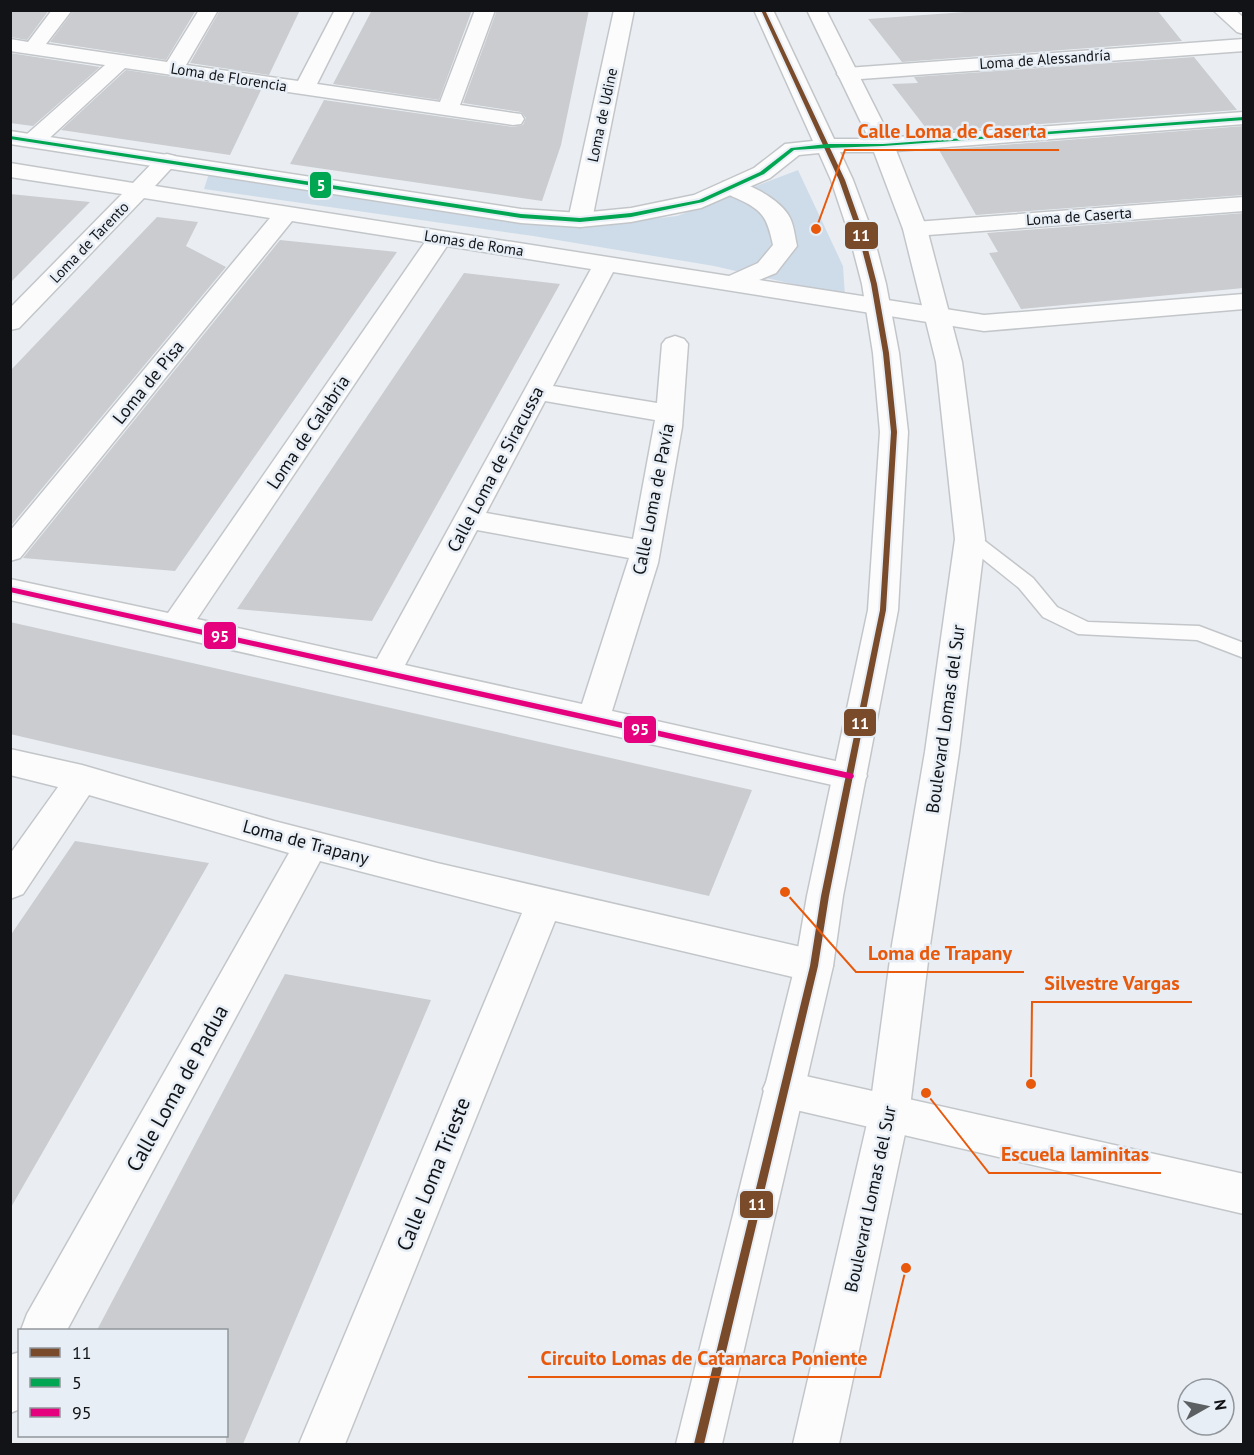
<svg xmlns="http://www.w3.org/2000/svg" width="1254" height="1455" font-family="'PT Sans',sans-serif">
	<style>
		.green { fill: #cedcea }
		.building { fill: #caccd0 }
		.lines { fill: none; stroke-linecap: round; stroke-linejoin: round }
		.lane-casing { stroke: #c3c6c9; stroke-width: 3 }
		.street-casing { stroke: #c3c6c9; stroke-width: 3 }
		.secondary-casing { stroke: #c3c6c9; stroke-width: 3 }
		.lane { fill: #fcfcfd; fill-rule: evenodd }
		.street { fill: #fcfcfd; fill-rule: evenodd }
		.secondary { fill: #fcfcfd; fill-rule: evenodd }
		.bus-1-casing { stroke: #e7eef6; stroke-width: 4 }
		.bus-2-casing { stroke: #e7eef6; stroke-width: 4 }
		.bus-3-casing { stroke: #e7eef6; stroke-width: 4 }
		.bus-1 { fill: #7a4b2a; fill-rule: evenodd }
		.bus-2 { fill: #00a651; fill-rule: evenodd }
		.bus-3 { fill: #e5007d; fill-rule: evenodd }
		.labels { text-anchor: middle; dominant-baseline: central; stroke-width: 5; stroke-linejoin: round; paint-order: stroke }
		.far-street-label { font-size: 15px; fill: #111316; stroke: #e7eef6 }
		.street-label { font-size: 18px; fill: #111316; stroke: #e7eef6 }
		.near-street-label { font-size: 21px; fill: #111316; stroke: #e7eef6 }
		.leader { fill: none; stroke: #e8590c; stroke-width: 2 }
		.callout-dot { fill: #e8590c; stroke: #e7eef6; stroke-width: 2 }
		.callout-label { font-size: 20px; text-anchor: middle; font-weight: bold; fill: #e8590c; stroke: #e7eef6; stroke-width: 5; stroke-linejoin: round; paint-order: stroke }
		.line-badge { stroke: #e7eef6; stroke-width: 2 }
		.badge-label { font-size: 16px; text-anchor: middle; font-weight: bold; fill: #fff }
	</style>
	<rect width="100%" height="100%" fill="#eaeef2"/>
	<path class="green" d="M210,170L578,227L677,216L798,170L843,266L845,296L714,266L533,236L204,189Z"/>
	<path class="building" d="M10,10H49L27,40L10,37Z
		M74,10H196L166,60L50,42Z
		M220,10H300L269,75L190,63Z
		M372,10H472L439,100L333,84Z
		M497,10H589L561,145L542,201L290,164L324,100L513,127L523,125L526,118L521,112L463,103Z
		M993,10H1157L1182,41L902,62L868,19Z
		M10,53L100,67L33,126L10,123Z
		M1194,57L1237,110L929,132L892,84L918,83L914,77Z
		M126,70L261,90L230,155L61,130Z
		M1244,126V195L976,215L939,150Z
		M10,194L90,202L10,283Z
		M1244,213V288L1021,309L989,253L998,252L987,233Z
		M157,217L198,222L186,246L226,267L10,527V371Z
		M280,240L397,252L175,571L23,558Z
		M464,273L560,284L372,621L237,609Z
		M10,622L210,667L752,790L709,896L10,734Z
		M75,841L209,863L10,1209V936Z
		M285,974L431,1000L243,1444H226V1330H97Z"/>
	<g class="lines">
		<defs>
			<path id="lane" d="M970,533L977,535L1033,578L1057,607L1088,622L1199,626L1244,643V658L1197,640L1078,634L1043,617L1019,588L963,543L961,539L963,535Z"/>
			<path id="street" d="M52,10H72L46,44L167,62L199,10H218L186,65L298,81L335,10H354L317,84L440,102L475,10H495L460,105L513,113L521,114L524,119L521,124L513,125L125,68L42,145L34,147L26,145L23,140L26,135L105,65L10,51V39L28,42Z
				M614,10H634L592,220L588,225L580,227L572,225L568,220Z
				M1213,10H1235L1244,18V34L1237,32Z
				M1244,39V51L847,80L840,78L837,74L840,70L847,68Z
				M1244,112V124L883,152L875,150L872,145L875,140L883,138Z
				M167,154L175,156L178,161L155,186L729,276L758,263L773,245C767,217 763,210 736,198C729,195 724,193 720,187L723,182C742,177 782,200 790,218C794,226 795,237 797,246L776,273L759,280L984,315L1244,294V309L984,331L613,272L553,386L657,403L662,344L666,339L675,336L684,339L688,344L682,427L658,563L612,711L862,767L867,776L862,785L850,789L10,600V579L168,613L425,242L292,221L20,558L10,561V531L270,218L144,198L19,328L10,330V308L122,194L10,177V163L133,183L159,156ZM447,246L591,269L377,659L197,619ZM545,401L655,420L633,539L486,513ZM477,530L629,558L582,704L405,665Z
				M1244,197V211L915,236L907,234L903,229L907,224L915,222Z
				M10,749L82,765L274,821L437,863L814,950L827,955L833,966L827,977L814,982L555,921L345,1444H299L522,913L320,861L67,1330H21L27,1314L289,853L89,795L23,894L10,899V854L58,787L10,775Z
				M783,1071L1244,1174V1214L783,1107L769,1102L763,1089L769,1076Z
				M20,1352V1409L10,1413V1355Z"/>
			<path id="secondary" d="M754,10H773L834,139H869L807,10H826L894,145L927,229L962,362L985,539L959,752L930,945L909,1115L839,1444H793L869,1115L892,945L925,752L955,539L936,362L903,229L874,152H840L853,180L873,234L886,284L899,353L908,432L898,610L843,896L833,966L722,1444H676L795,966L807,896L868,610L880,432L873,353L862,284L849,234L831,180L819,153L799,155L770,178L701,208L631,222L580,227L521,223L10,144V131L521,209L580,213L631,208L694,195L754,168L785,144L813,141Z"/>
		</defs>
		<use href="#lane" class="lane-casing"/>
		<use href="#street" class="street-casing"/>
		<use href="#secondary" class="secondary-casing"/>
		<use href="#lane" class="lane"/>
		<use href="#street" class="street"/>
		<use href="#secondary" class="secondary"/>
		<defs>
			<path id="bus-1" d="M761,10H765L845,180L864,234L877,284L889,353L897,432L886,610L829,896L818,966L704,1444H694L810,966L821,896L880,610L891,432L883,353L871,284L858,234L839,180Z"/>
			<path id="bus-2" d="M1244,117V120L883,146L827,148L794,150L764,174L703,202L631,217L580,222L521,218L10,139V136L521,214L580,218L631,213L699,200L760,172L791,148L827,144H883Z"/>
			<path id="bus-3" d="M10,587L850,773L853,774L854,776L853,778L850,779L10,592Z"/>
		</defs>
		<use href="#bus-1" class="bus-1-casing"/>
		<use href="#bus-2" class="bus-2-casing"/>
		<use href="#bus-3" class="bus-3-casing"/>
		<use href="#bus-1" class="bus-1"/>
		<use href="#bus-2" class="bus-2"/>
		<use href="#bus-3" class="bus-3"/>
	</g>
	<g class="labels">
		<g class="far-street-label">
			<text transform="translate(1045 59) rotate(-4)">Loma de Alessandría</text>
			<text transform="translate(229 77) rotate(9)">Loma de Florencia</text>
			<text transform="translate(602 115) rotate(-78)">Loma de Udine</text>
			<text transform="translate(1079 216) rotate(-4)">Loma de Caserta</text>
			<text transform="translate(89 242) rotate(-46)">Loma de Tarento</text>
			<text transform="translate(474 243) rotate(9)">Lomas de Roma</text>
		</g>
		<g class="street-label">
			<text transform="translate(148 382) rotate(-51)">Loma de Pisa</text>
			<text transform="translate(308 432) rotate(-56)">Loma de Calabria</text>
			<text transform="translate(495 469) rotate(-62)">Calle Loma de Siracussa</text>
			<text transform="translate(653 499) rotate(-79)">Calle Loma de Pavía</text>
			<text transform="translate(945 719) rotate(-82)">Boulevard Lomas del Sur</text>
			<text transform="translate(306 842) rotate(15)">Loma de Trapany</text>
			<text transform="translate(870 1199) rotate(-78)">Boulevard Lomas del Sur</text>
		</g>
		<g class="near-street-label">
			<text transform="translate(177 1088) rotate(-61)">Calle Loma de Padua</text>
			<text transform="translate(433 1174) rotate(-68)">Calle Loma Trieste</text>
		</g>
	</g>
	<path class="leader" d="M816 229L845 150H1059M785 892L856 972H1024M1031 1084L1032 1002H1192M926 1093L989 1173H1161M906 1268L880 1377H528"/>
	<g class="callout-dot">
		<circle cx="816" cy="229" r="6"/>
		<circle cx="785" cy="892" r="6"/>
		<circle cx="1031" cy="1084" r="6"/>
		<circle cx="926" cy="1093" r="6"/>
		<circle cx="906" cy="1268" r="6"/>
	</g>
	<g class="callout-label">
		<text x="952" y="138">Calle Loma de Caserta</text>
		<text x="940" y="960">Loma de Trapany</text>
		<text x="1112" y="990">Silvestre Vargas</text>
		<text x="1075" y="1161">Escuela laminitas</text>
		<text x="704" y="1365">Circuito Lomas de Catamarca Poniente</text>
	</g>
	<g class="line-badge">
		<rect x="309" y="171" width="23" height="28" rx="6" fill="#00a651"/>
		<rect x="844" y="221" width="35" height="29" rx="6" fill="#7a4b2a"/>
		<rect x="203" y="621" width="34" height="29" rx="6" fill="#e5007d"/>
		<rect x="843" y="708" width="34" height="29" rx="6" fill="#7a4b2a"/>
		<rect x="623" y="715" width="34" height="29" rx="6" fill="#e5007d"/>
		<rect x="739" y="1190" width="35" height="29" rx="6" fill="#7a4b2a"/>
	</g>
	<g class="badge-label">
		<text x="321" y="191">5</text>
		<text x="861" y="241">11</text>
		<text x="220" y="642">95</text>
		<text x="860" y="729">11</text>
		<text x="640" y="735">95</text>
		<text x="757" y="1210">11</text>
	</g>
	<rect width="1254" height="1455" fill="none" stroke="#111316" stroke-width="24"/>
	<rect x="18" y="1329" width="210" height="108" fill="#e7eef6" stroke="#91969c" stroke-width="1.5"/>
	<rect x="30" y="1348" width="30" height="9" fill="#7a4b2a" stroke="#91969c" stroke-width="1.5"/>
	<text x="72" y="1359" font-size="18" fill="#111316">11</text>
	<rect x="30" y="1378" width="30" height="9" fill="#00a651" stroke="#91969c" stroke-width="1.5"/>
	<text x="72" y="1389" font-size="18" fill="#111316">5</text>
	<rect x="30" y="1408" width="30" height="9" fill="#e5007d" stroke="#91969c" stroke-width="1.5"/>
	<text x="72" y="1419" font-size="18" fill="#111316">95</text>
	<g transform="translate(1206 1407) rotate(81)"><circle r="28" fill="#e7eef6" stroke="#91969c" stroke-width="1.5"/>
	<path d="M0-4.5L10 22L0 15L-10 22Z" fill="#5d6063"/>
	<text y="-9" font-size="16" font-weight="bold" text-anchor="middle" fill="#111316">N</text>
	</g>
</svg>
